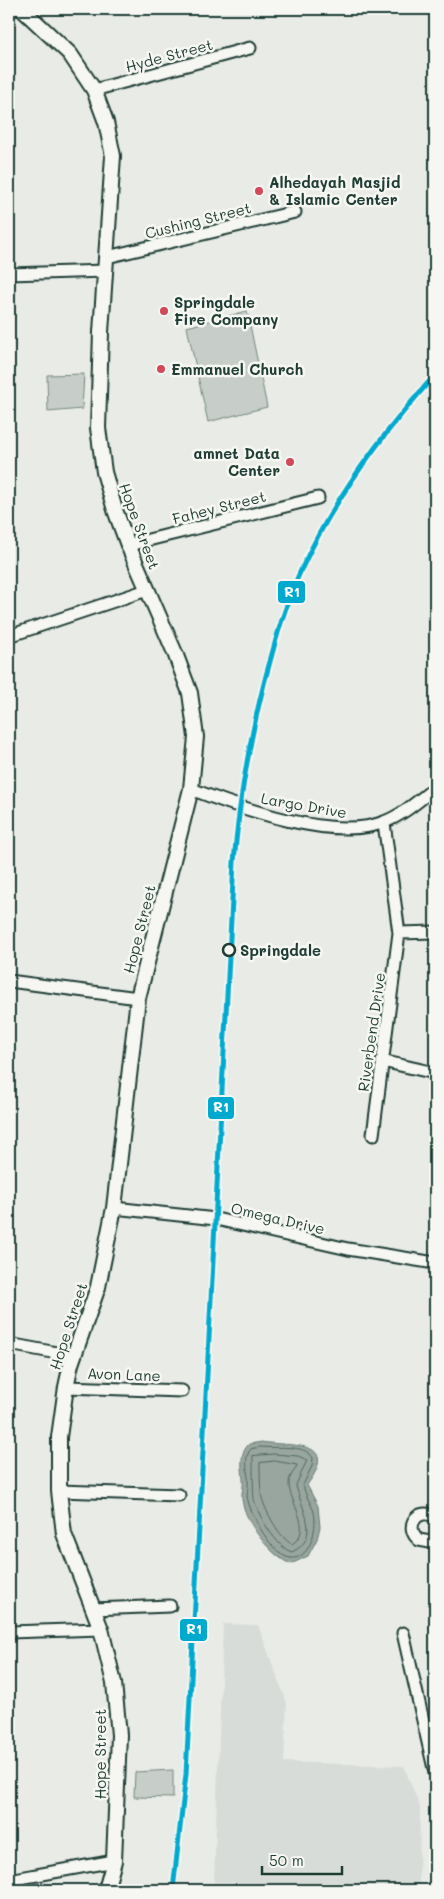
<svg xmlns="http://www.w3.org/2000/svg" width="444" height="1899" font-family="Mali,sans-serif">
	<style>
		.built { fill: #d8dcd8 }
		.green { fill: #c7cec9; stroke: #73867e }
		.water { fill: #99a6a0; stroke: #687c75 }
		.lines { fill: none; stroke-linecap: round; stroke-linejoin: round }
		.shore { stroke: #50675f; stroke-width: 1 }
		.minor-casing { stroke: #1f3d34; stroke-width: 15 }
		.major-casing { stroke: #1f3d34; stroke-width: 18 }
		.minor { stroke: #f6f6f2; stroke-width: 11 }
		.major { stroke: #f6f6f2; stroke-width: 14 }
		.rail-1-casing { stroke: #f6f6f2; stroke-width: 9 }
		.rail-1 { stroke: #00a9ce; stroke-width: 5 }
		.poi-dot { fill: #d1495b; stroke: #f6f6f2; stroke-width: 2 }
		.stop-dot { fill: #f6f6f2; stroke: #1f3d34; stroke-width: 2.5 }
		.labels { text-anchor: middle; dominant-baseline: central; stroke-width: 5; stroke-linejoin: round; paint-order: stroke }
		.street-label { font-size: 15px; fill: #1f3d34; stroke: #f6f6f2 }
		.poi-label { font-size: 15px; font-weight: bold; fill: #1f3d34; stroke: #f6f6f2; text-anchor: start }
		.stop-label { font-size: 15px; font-weight: bold; fill: #1f3d34; stroke: #f6f6f2; text-anchor: start }
		.line-badge { stroke: #f6f6f2; stroke-width: 2 }
		.badge-label { font-size: 14px; text-anchor: middle; font-weight: bold; fill: #fff }
	</style>
	<rect width="100%" height="100%" fill="#e9ebe7"/>
	<filter id="ink" filterUnits="userSpaceOnUse"><feTurbulence type="fractalNoise" baseFrequency=".02" numOctaves="2"/><feDisplacementMap in="SourceGraphic" scale="10" xChannelSelector="R" yChannelSelector="G"/><feConvolveMatrix kernelMatrix="1 2 1 2 8 2 1 2 1" color-interpolation-filters="sRGB"/></filter>
	<g filter="url(#ink)">
		<path class="built" d="M223,1624L258,1625L287,1703L284,1762L404,1766L420,1807L419,1887L214,1882Z"/>
		<path class="green" d="M247,311L267,407L208,422L187,327Z
			M84,374L82,409L48,412L47,375Z
			M173,1770V1798L134,1797L135,1772Z"/>
		<path class="water" d="M262,1442C289,1447 342,1438 307,1485L318,1506L320,1527L317,1539L308,1556L291,1564C271,1557 244,1521 242,1499C241,1493 244,1486 243,1480C242,1466 239,1454 249,1444Z"/>
		<g class="lines">
			<path class="shore" d="M261,1447C275,1449 305,1443 313,1458L312,1466L303,1485C305,1494 309,1501 313,1509C319,1524 311,1561 290,1558C272,1555 252,1516 248,1501C246,1494 249,1485 248,1478C247,1468 244,1456 251,1449Z
				M275,1454L298,1456L307,1460L296,1485C300,1507 323,1537 292,1552C277,1548 257,1514 254,1499C253,1493 253,1462 253,1456Z
				M275,1461L297,1465C295,1471 289,1476 289,1483C288,1501 315,1530 292,1544C280,1539 265,1510 262,1498C260,1493 260,1469 260,1463Z"/>
			<defs>
				<path id="minor" d="M9,11L16,9
					M94,90L250,48
					M107,257L295,212
					M9,274L106,271
					M128,545L318,498
					M9,636L147,590
					M191,789C240,808 334,842 384,822C403,815 419,800 435,788
					M399,933L435,932
					M9,981L138,998
					M382,1061L435,1073
					M373,1135L399,933L384,823
					M114,1208L216,1219L348,1249L435,1263
					M9,1344L73,1356
					M66,1387L182,1391
					M59,1491L179,1495
					M435,1517C418,1506 403,1527 419,1540L430,1542L435,1539
					M93,1609L170,1606
					M9,1632L101,1629
					M403,1633L435,1773
					M9,1880L114,1861"/>
				<path id="major" d="M22,9L70,54L94,90L106,122L113,156L101,332L98,428L104,472L115,510L128,545L175,653L190,693L196,737L191,789L138,998L114,1208L98,1287L71,1364L66,1387L59,1437V1491L64,1534L101,1629L114,1683L119,1735L114,1861L106,1890"/>
			</defs>
			<use href="#minor" class="minor-casing"/>
			<use href="#major" class="major-casing"/>
			<use href="#minor" class="minor"/>
			<use href="#major" class="major"/>
			<defs>
				<path id="rail-1" d="M173,1890L186,1774L234,862C240,790 252,724 272,654C280,624 289,595 302,568C335,496 383,433 435,375"/>
			</defs>
			<use href="#rail-1" class="rail-1-casing"/>
			<use href="#rail-1" class="rail-1"/>
		</g>
	</g>
	<g class="poi-dot">
		<circle cx="259" cy="191" r="5"/>
		<circle cx="164" cy="311" r="5"/>
		<circle cx="161" cy="369" r="5"/>
		<circle cx="290" cy="462" r="5"/>
	</g>
	<circle class="stop-dot" cx="229" cy="950" r="6"/>
	<g class="labels">
		<g class="street-label">
			<text transform="translate(169 55) rotate(-15)">Hyde Street</text>
			<text transform="translate(198 220) rotate(-14)">Cushing Street</text>
			<text transform="translate(219 507) rotate(-14)">Fahey Street</text>
			<text transform="translate(140 526) rotate(70)">Hope Street</text>
			<text transform="translate(304 805) rotate(10)">Largo Drive</text>
			<text transform="translate(139 929) rotate(-76)">Hope Street</text>
			<text transform="translate(371 1032) rotate(-82)">Riverbend Drive</text>
			<text transform="translate(278 1218) rotate(13)">Omega Drive</text>
			<text transform="translate(68 1326) rotate(-72)">Hope Street</text>
			<text transform="translate(124 1374) rotate(2)">Avon Lane</text>
			<text transform="translate(100 1754) rotate(-90)">Hope Street</text>
		</g>
		<g class="poi-label">
			<text x="269" y="182">Alhedayah Masjid<tspan x="269" dy="17">&amp; Islamic Center</tspan></text>
			<text x="174" y="302">Springdale<tspan x="174" dy="17">Fire Company</tspan></text>
			<text x="171" y="369">Emmanuel Church</text>
			<text x="280" y="453" text-anchor="end">amnet Data<tspan x="280" dy="17">Center</tspan></text>
		</g>
		<g class="stop-label">
			<text x="240" y="950">Springdale</text>
		</g>
	</g>
	<g class="line-badge">
		<rect x="277" y="580" width="29" height="24" rx="5" fill="#00a9ce"/>
		<rect x="207" y="1096" width="28" height="24" rx="5" fill="#00a9ce"/>
		<rect x="179" y="1618" width="29" height="24" rx="5" fill="#00a9ce"/>
	</g>
	<g class="badge-label">
		<text x="292" y="597">R1</text>
		<text x="221" y="1112">R1</text>
		<text x="194" y="1634">R1</text>
	</g>
	<rect width="444" height="1899" fill="none" stroke="#f6f6f2" stroke-width="30"/>
	<rect x="15" y="15" width="414" height="1869" fill="none" stroke="#1f3d34" stroke-width="2" filter="url(#ink)"/>
	<path d="M262 1866v8h80v-8" fill="none" stroke="#1f3d34" stroke-width="2.5"/>
	<text x="269" y="1866" font-size="15" fill="#1f3d34" stroke="#f6f6f2" stroke-width="4" paint-order="stroke">50 m</text>
</svg>
